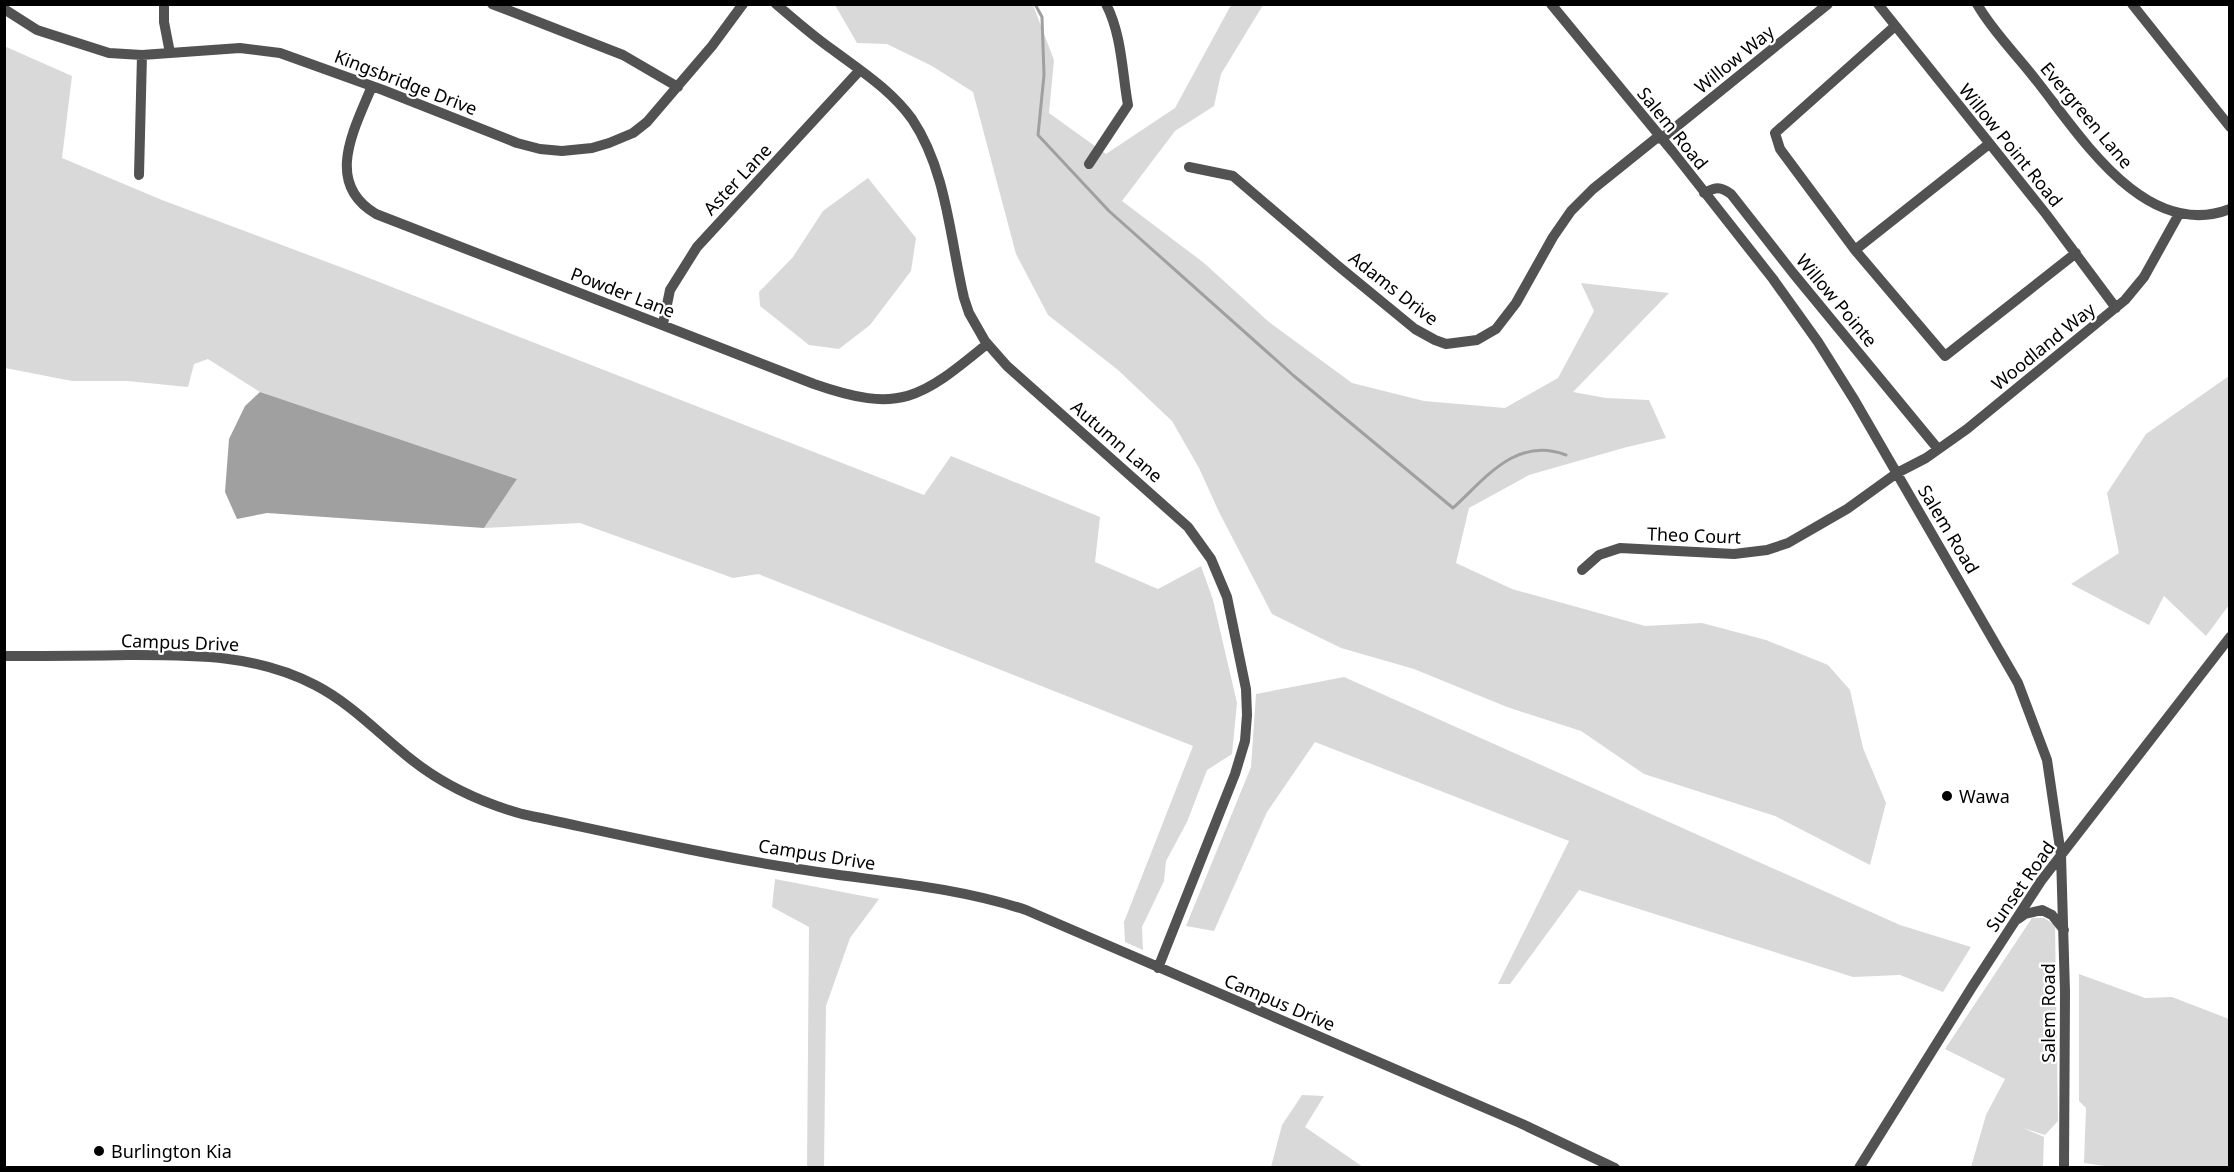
<svg xmlns="http://www.w3.org/2000/svg" width="2234" height="1172" font-family="'Noto Sans',sans-serif">
	<style>
		.green { fill: #d9d9d9 }
		.water { fill: #a0a0a0 }
		.lines { fill: none; stroke-linecap: round; stroke-linejoin: round }
		.stream { stroke: #a0a0a0; stroke-width: 3 }
		.minor { stroke: #525252; stroke-width: 10 }
		.poi-dot { fill: #000; stroke: #fff; stroke-width: 2 }
		.labels { text-anchor: middle; dominant-baseline: central; stroke-width: 4.5; stroke-linejoin: round; paint-order: stroke }
		.street-label { font-size: 18px; fill: #000; stroke: #fff }
		.poi-label { font-size: 18px; fill: #000; stroke: #fff; text-anchor: start }
	</style>
	<rect width="100%" height="100%" fill="#fff"/>
	<path class="green" d="M835,5H1033L1054,60L1049,113L1106,154L1175,108L1231,5H1263L1221,74L1214,106L1175,131L1122,201L1204,263L1269,322L1352,383L1424,401L1505,408L1558,378L1594,311L1581,283L1669,293L1573,392L1606,398L1649,400L1666,438L1627,447L1529,475L1469,508L1456,563L1512,589L1645,626L1702,623L1766,640L1828,665L1850,690L1863,748L1886,803L1870,865L1775,816L1644,774L1581,731L1507,707L1414,669L1341,648L1272,614L1219,512L1199,468L1172,421L1118,370L1048,315L1016,254L973,92L932,66L887,44L857,43Z
		M4,46L72,76L62,158L162,200L351,271L924,495L951,456L1100,517L1095,562L1158,589L1201,566L1213,600L1237,703L1232,754L1207,770L1187,822L1166,861L1164,881L1142,927L1143,950L1125,942L1124,922L1193,746L758,574L733,578L580,523L484,528L517,479L260,392L208,359L194,364L188,387L127,381H72L5,368Z
		M868,178L916,238L911,271L870,325L839,349L809,345L760,306L759,292L793,257L823,211Z
		M2229,376V605L2206,636L2164,596L2149,625L2071,584L2119,553L2107,493L2146,434Z
		M1344,677L1900,925L1971,947L1943,992L1900,975L1853,977L1579,890L1510,984H1498L1569,841L1315,742L1267,812L1214,931L1186,926L1251,767L1256,694Z
		M775,879L879,899L850,938L826,1006L824,1167H807L809,927L772,907Z
		M2032,918H2044L2055,925L2058,1121L2045,1135L2023,1128L2044,1137L2043,1167H1971L1986,1115L2005,1079L1945,1049Z
		M2079,974L2145,998L2172,997L2229,1019V1167L2119,1168L2084,1163L2086,1108L2079,1101Z
		M1302,1095L1324,1096L1305,1127L1363,1167H1271L1282,1125Z"/>
	<path class="water" d="M260,392L275,397L517,479L484,528L267,513L237,519L225,492L229,439L245,406Z"/>
	<g class="lines">
		<path class="stream" d="M1035,4L1042,17L1044,75L1038,135L1109,211L1294,376L1453,508C1486,478 1516,436 1566,455"/>
		<path class="minor" d="M164,4V22L170,53
			M492,4L623,55L678,87
			M776,4C795,20 813,36 833,50C861,71 891,90 912,119C947,171 950,239 964,298L969,313L985,341L1007,366L1188,527L1211,559L1227,597L1246,689L1247,715L1245,741L1235,774L1158,968
			M1551,4L1673,152L1773,279L1818,342L1855,401L2018,683L2047,760L2061,855L2065,992L2064,1168
			M1878,4L2046,214L2116,308
			M1977,4C1993,32 2017,55 2036,80C2080,135 2145,242 2230,209
			M2132,4L2230,127
			M4,9L37,30L109,53L142,55L240,48L280,53L383,90L517,143L540,149L562,151L592,148L609,143L633,133L647,122L712,46L743,4
			M1894,27L1775,133L1780,149L1855,250L1945,356L2076,253
			M372,86C355,128 323,183 376,214L814,384C900,414 920,399 987,344
			M1661,139L1828,4
			M1089,164L1128,105C1122,72 1122,35 1106,4
			M1189,167L1233,176L1337,265L1415,329L1435,340L1446,344L1477,340L1496,329L1516,303L1553,237L1571,211L1593,189L1659,136
			M139,175L142,55
			M1704,193C1716,187 1720,186 1731,194L1793,273L1938,449
			M1855,250L1989,144
			M663,324L670,290L697,247L860,70
			M1582,570L1599,555L1620,548L1734,554L1767,550L1788,543L1847,509L1897,473L1926,458L1967,429L2125,300L2144,277L2179,214
			M4,656C46,656 87,656 128,655C193,655 256,654 315,685C352,704 380,735 412,760C445,786 483,803 522,814C612,833 702,854 792,868C870,881 950,885 1026,910L1520,1123L1615,1168
			M2018,919L2025,914L2042,910L2052,915L2064,930
			M1859,1168L1972,987L2041,881L2230,637"/>
	</g>
	<g class="poi-dot">
		<circle cx="1947" cy="796" r="6"/>
		<circle cx="99" cy="1151" r="6"/>
	</g>
	<g class="labels">
		<g class="street-label">
			<text transform="translate(1734 59) rotate(-39)">Willow Way</text>
			<text transform="translate(406 82) rotate(21)">Kingsbridge Drive</text>
			<text transform="translate(2087 115) rotate(50)">Evergreen Lane</text>
			<text transform="translate(1673 128) rotate(51)">Salem Road</text>
			<text transform="translate(2011 145) rotate(51)">Willow Point Road</text>
			<text transform="translate(737 179) rotate(-47)">Aster Lane</text>
			<text transform="translate(1394 288) rotate(38)">Adams Drive</text>
			<text transform="translate(623 292) rotate(21)">Powder Lane</text>
			<text transform="translate(1837 300) rotate(50)">Willow Pointe</text>
			<text transform="translate(2043 346) rotate(-39)">Woodland Way</text>
			<text transform="translate(1117 441) rotate(41)">Autumn Lane</text>
			<text transform="translate(1949 529) rotate(59)">Salem Road</text>
			<text transform="translate(1694 535) rotate(2)">Theo Court</text>
			<text transform="translate(180 642) rotate(2)">Campus Drive</text>
			<text transform="translate(817 854) rotate(9)">Campus Drive</text>
			<text transform="translate(2020 886) rotate(-55)">Sunset Road</text>
			<text transform="translate(1280 1002) rotate(23)">Campus Drive</text>
			<text transform="translate(2048 1013) rotate(-90)">Salem Road</text>
		</g>
		<g class="poi-label">
			<text x="1959" y="796">Wawa</text>
			<text x="111" y="1151">Burlington Kia</text>
		</g>
	</g>
	<rect width="2234" height="1172" fill="none" stroke="#000000" stroke-width="12"/>
</svg>
